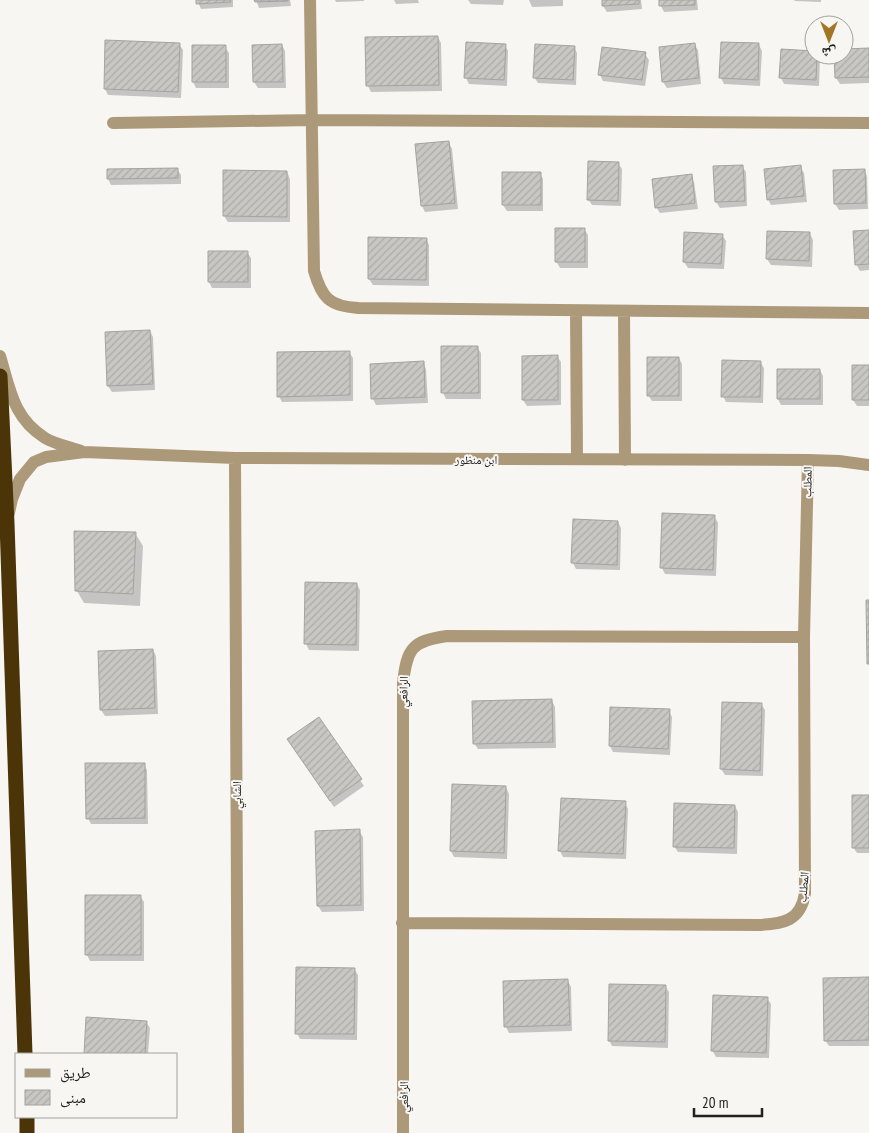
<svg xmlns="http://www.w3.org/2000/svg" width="869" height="1133" font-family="'PT Sans Narrow','Noto Naskh Arabic',sans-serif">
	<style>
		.shadow { fill: #0003 }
		.building { fill: url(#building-hatch); stroke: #a5a39f }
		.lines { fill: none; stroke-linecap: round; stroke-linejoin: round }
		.street { stroke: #ac9979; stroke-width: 12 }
		.highway { stroke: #4b3508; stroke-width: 15 }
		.labels { text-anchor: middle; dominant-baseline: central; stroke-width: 4; stroke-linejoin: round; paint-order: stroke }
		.street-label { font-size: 12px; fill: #21211f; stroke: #f8f6f3 }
	</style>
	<defs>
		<pattern id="building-hatch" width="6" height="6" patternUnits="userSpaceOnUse" patternTransform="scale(1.25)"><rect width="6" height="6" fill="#c9c7c3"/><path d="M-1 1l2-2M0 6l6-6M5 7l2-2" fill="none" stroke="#acaba7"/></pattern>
	</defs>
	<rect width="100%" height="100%" fill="#f8f6f3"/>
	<path class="shadow" d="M197,0H233V7L201,9Z
		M256,0H290L291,6L259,8Z
		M335,0H364V1L336,2Z
		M394,0H418L419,3L396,4Z
		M468,0H504L503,5L471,4Z
		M563,0V6L532,7L529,0Z
		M603,0H641L642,9L607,12L603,6Z
		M660,0H697L698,10L664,12L661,6Z
		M794,0H821V2L795,1Z
		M438,37L441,43L442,91L371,92L368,86Z
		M467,43L505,45L508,51L507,86L469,84L466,78Z
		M722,43L759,45L762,51L760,86L724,84L721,78Z
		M179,44L183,50L181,98L108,95L105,89Z
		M694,44L698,50L701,84L667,88L663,82Z
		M282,45L285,51L286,88H258L254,82Z
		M225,47L229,53V88H196L193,82Z
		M574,47L577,53L576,85L538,83L534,77Z
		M782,50L814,52V55H818L820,58L819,86L784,84L781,78Z
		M844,50H869V83L840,84L836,78V55H844Z
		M645,54L649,60L645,86L603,81L600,75Z
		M449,143L452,149L458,209L425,212L422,206Z
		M618,163L622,169L621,206L592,205L588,199Z
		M742,166L746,172L747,206L720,208L716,202Z
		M800,167L804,173L807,202L771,205L768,199Z
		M177,169L181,175V184L111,185L108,179Z
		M864,170L867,176L868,209L839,210L835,204Z
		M287,172L290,179V222H228L224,216Z
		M540,173L543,179V211H507L503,205Z
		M691,176L694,182L698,209L660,213L656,207Z
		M584,229L588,235V268H560L556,261Z
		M869,231V270L860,271L856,264Z
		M810,234L813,240L812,267L771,265L767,259Z
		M722,235L726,241L724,269L688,268L684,262Z
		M426,239L429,245V286L373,285L369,279Z
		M247,252L251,258V288H212L209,282Z
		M150,331L153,337L155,390L112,392L108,386Z
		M477,347L481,353V399H446L443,393L442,348Z
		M349,352L353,358V401L282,402L279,396Z
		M557,356L561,362V405L527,406L523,400Z
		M679,358L682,364V401H652L648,395Z
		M760,362L764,368L763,403L726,402L723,396Z
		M423,363L426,369L428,403L376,405L373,399L371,365Z
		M869,366V406H857L853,400Z
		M820,370L823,376V405H781L778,399Z
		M714,516L718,523L716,576L665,574L662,568Z
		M618,522L621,528L620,570L576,569L573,563Z
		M135,533L143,546L140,606L84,603L77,591Z
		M357,584L360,590L359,651L309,650L306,644Z
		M153,650L156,656L158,714L105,716L101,710Z
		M552,701L555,707L556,748L478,749L474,743Z
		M723,703L761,704L765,710L763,776L725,775L721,769Z
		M669,711L672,717L670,755L613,752L610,746Z
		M319,719L364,786L334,807L292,746Z
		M144,764L147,770L148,824H91L88,818Z
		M506,787L509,794L507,859L454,857L451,851Z
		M869,796V853H857L853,847Z
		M625,803L628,809L626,859L563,857L560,851Z
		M735,806L738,812L737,854L678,852L674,846Z
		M359,831L363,837L364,911L322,912L318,906Z
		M140,896L144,902V961H90L87,955Z
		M354,969L358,975L357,1040L300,1039L297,1033Z
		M869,978V1046H829L825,1040Z
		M568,981L571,987L572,1031L509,1033L506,1027L504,982Z
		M665,986L669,992L668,1048L612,1046L609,1040Z
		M767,998L771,1004L769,1058L716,1057L712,1050Z
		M87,1018L146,1022L150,1028L148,1054H85Z"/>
	<path class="building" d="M196,0H230L231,2L196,4Z
		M254,0H288V1L255,2Z
		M602,0H639V4L602,6Z
		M659,0H695V5L659,6Z
		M438,36L439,85L366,86L365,37Z
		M105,40L180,43L178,92L104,89Z
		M466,42L506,44L504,80L464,78Z
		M721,42L759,43L758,80L719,78Z
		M695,43L699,78L662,82L659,47Z
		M282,44L283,82H253L252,45Z
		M535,44L575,46L573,80L533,78Z
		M192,45H226V82H192Z
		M602,47L646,52L642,80L598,75Z
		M869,48V77L835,78L834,55H844V49Z
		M781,49L814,51V55H817L816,80L779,78Z
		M449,141L455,203L421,206L415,144Z
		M588,161L619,162L618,201L587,200Z
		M743,165L745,201L715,202L713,166Z
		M801,165L804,196L767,200L764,169Z
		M178,168V178L107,179V169Z
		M865,169L866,203L834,204L833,170Z
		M223,170L287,171V217L223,216Z
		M502,172H541V205H502Z
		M692,174L695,203L655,208L652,179Z
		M555,228H585V262H555Z
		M869,230V264L855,265L853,231Z
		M767,231L810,232L809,261L766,259Z
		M684,232L723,234L721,264L683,262Z
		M368,237L427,238L426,280L368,279Z
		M208,251H248V282H208Z
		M150,330L153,384L107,386L105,332Z
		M441,346H478L479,393H441Z
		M350,351V395L277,397V352Z
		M558,355V400H522V356Z
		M647,357H679V396H647Z
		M722,360L761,361L760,397H721Z
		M424,361L425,397L371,399L370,364Z
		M852,365H869V400H852Z
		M777,369H820V399H777Z
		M662,513L715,515L713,570L660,568Z
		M573,519L618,521L617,565L571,563Z
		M74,531L136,532L133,594L75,591Z
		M305,582L357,583L356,645L304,644Z
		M866,600H869V664H867Z
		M153,649L155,708L100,710L98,651Z
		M552,699L553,742L473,744L472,701Z
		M722,702L762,703L760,771L720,769Z
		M610,707L670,709L668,749L609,746Z
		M319,717L362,779L330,801L287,739Z
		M85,763H145V818L86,819Z
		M452,784L506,786L504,853L450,851Z
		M852,795H869V848H852Z
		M561,798L626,801L623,854L558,851Z
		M674,803L735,805L734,848L673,847Z
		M360,829L361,905L317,906L315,831Z
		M85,895H141V955H85Z
		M296,967L355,968L354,1034H295Z
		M869,977V1040L824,1041L823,978Z
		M568,979L570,1025L504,1027L503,981Z
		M609,984L666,985L665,1042L608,1041Z
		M713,995L768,997L766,1053L711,1051Z
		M86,1017L147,1021L145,1054H84Z"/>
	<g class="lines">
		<path class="street" d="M310,0L314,271C322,298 329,306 358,308L869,313
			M113,123L313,120L869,123
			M576,311L577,459
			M624,311L625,460
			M0,356C10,389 13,418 45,438C55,444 70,447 81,451
			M235,458L238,1133
			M9,513L12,499L20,479L34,462L46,457L84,452L235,458L808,460L839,461L869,465
			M402,923L758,925C783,924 801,921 805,893L804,637L808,460
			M403,1133V683C407,648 412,641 447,636L804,637"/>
		<path class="highway" d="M0,376L7,523L25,1054
			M27,1117V1133"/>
	</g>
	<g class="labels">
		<g class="street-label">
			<text x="476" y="459">ابن منظور</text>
			<text transform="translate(807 482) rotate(-89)">المطلب</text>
			<text transform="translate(403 692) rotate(-88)">الرافعي</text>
			<text transform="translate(236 795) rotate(-90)">الشابي</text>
			<text transform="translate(803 887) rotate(-85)">المطلب</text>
			<text transform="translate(403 1097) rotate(-90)">الرافعي</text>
		</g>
	</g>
	<rect x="15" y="1053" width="162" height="65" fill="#f8f6f3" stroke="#a2a19e"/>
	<rect x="25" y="1069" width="25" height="8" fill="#ac9979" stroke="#a2a19e"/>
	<text x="60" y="1078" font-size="15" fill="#21211f">طريق</text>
	<rect x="25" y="1090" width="25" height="15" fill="url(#building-hatch)" stroke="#a2a19e"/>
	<text x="60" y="1103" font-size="15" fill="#21211f">مبنى</text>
	<g transform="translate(829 40) rotate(180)"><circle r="24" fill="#f8f6f3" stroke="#a2a19e"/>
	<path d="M0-4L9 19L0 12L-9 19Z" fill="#a17727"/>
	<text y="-8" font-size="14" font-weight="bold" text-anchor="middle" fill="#21211f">ش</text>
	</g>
	<path d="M694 1108v8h68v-8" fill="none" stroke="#21211f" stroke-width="2.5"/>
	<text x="702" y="1108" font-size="15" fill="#21211f" stroke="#f8f6f3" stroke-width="4" paint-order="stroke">20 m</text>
</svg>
